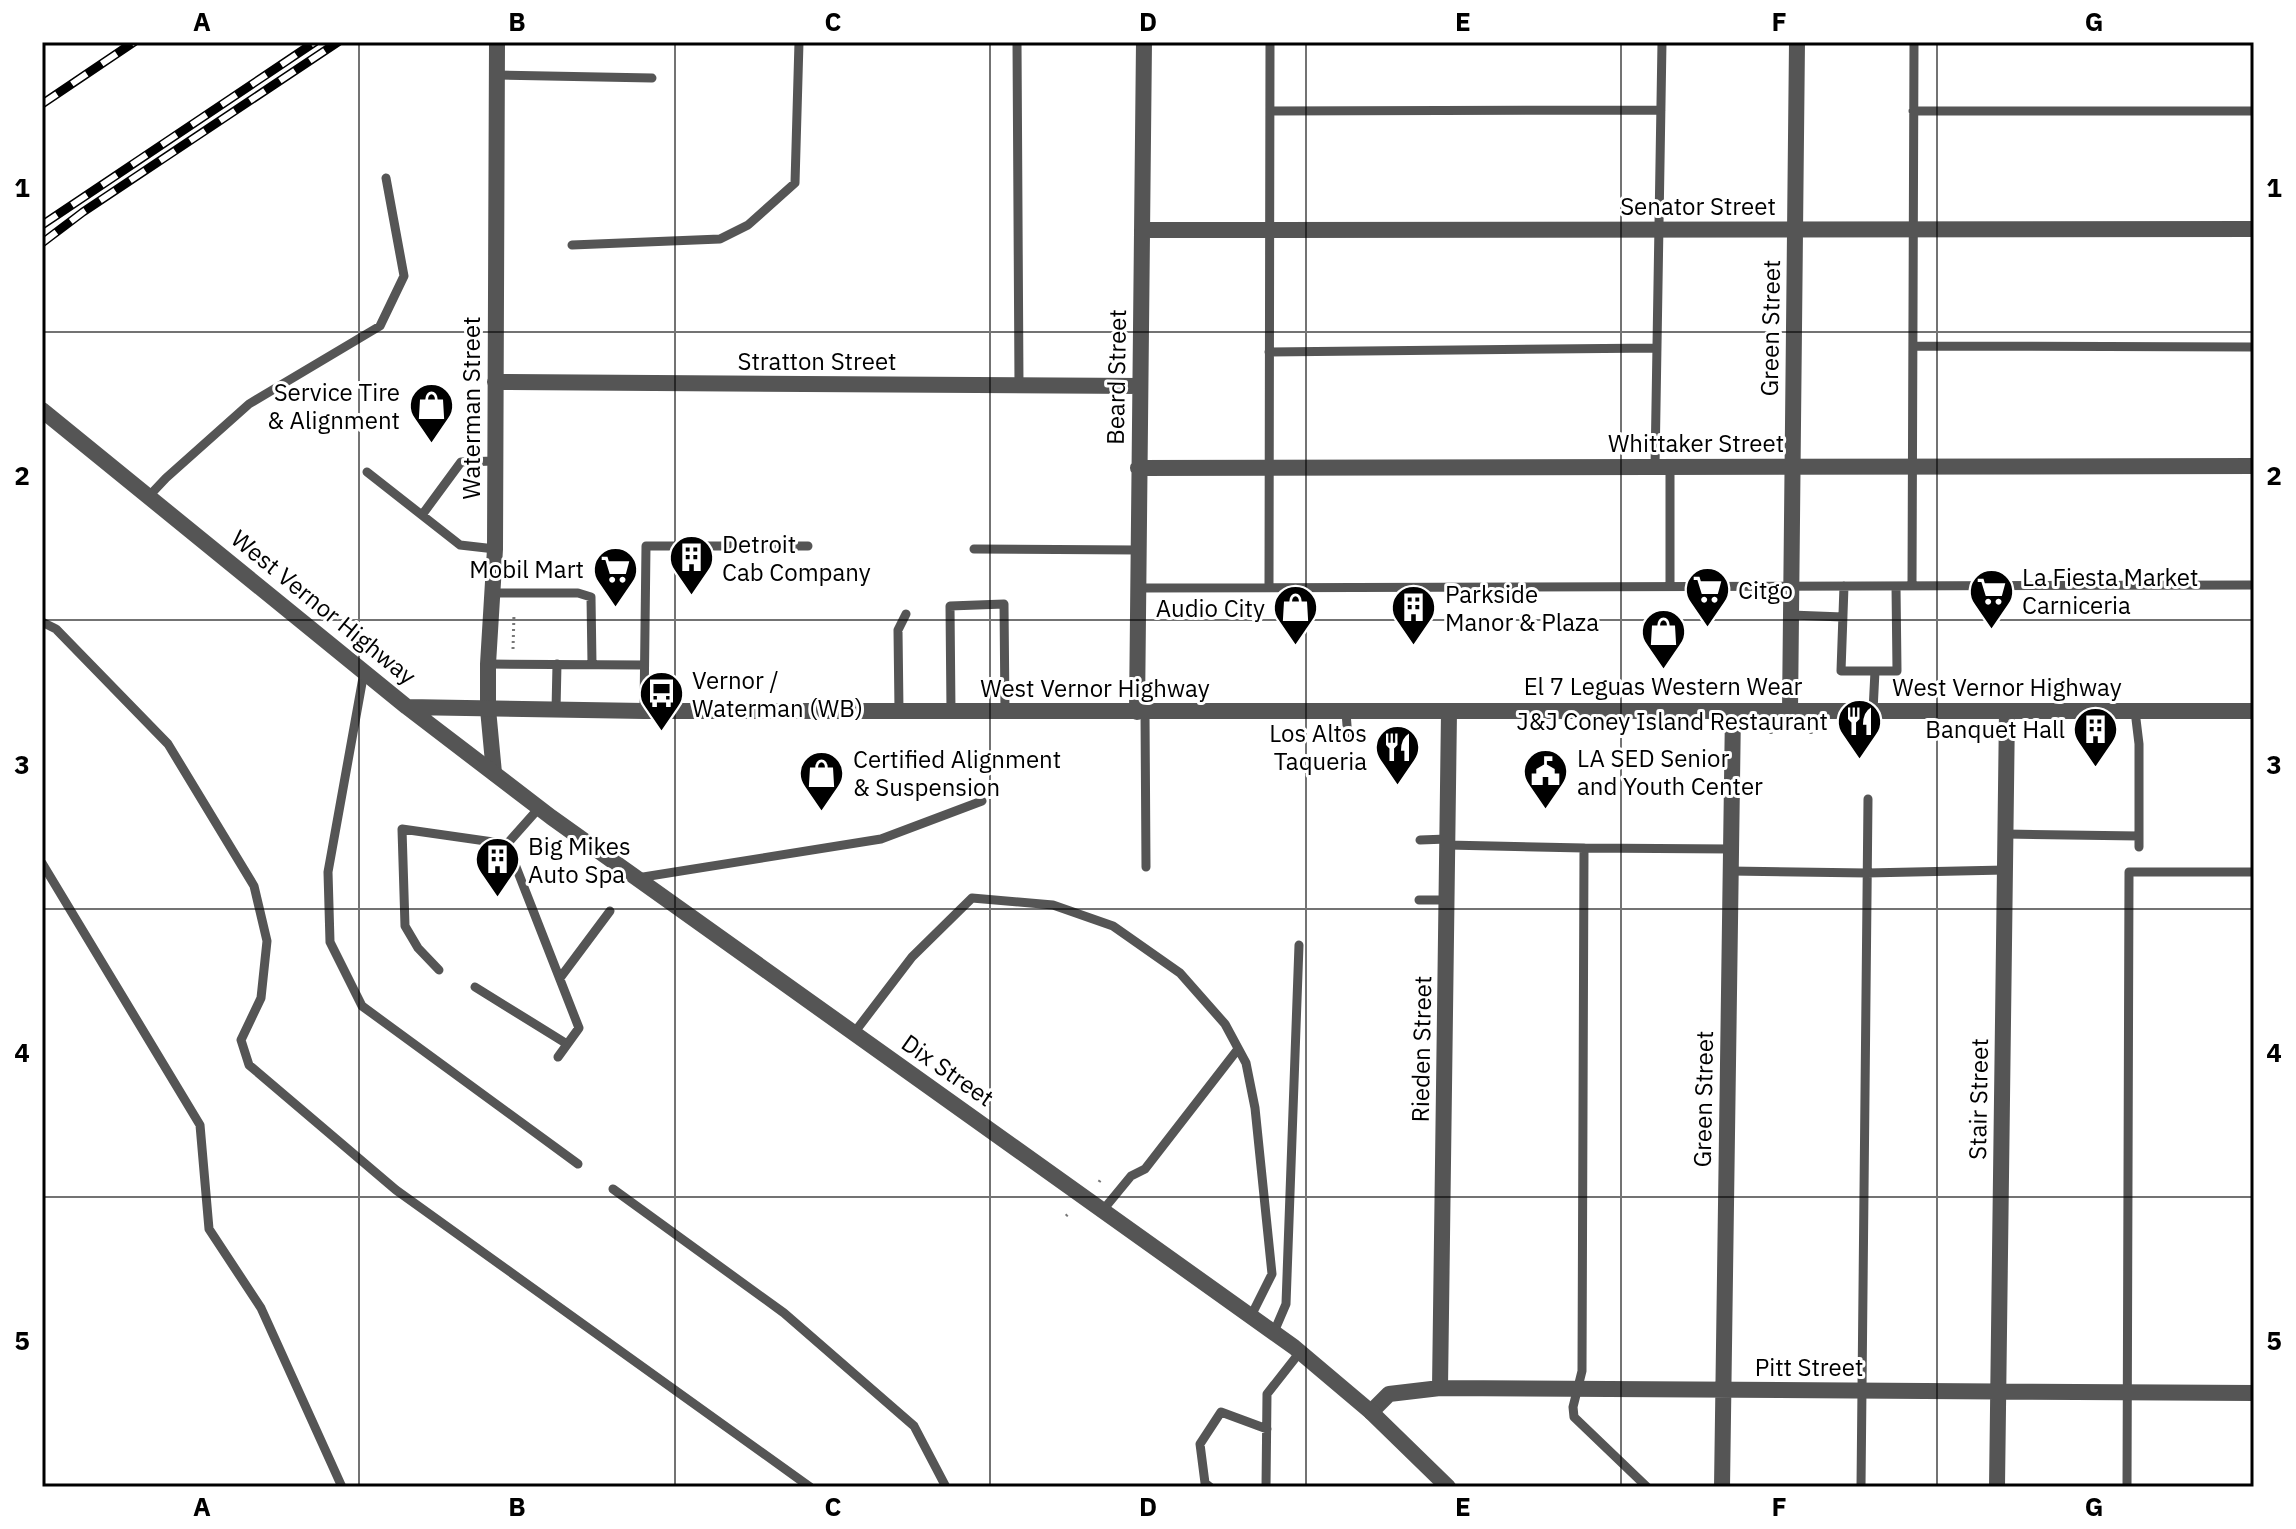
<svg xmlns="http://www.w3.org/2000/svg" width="2296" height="1529" font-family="'IBM Plex Sans',sans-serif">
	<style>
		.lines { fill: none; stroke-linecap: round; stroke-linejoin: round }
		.path { stroke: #777; stroke-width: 3; stroke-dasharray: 2 4; stroke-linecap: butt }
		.service { stroke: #555; stroke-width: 9 }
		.minor { stroke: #555; stroke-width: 16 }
		.tertiary { stroke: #555; stroke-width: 16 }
		.rail-casing { stroke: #000; stroke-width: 9 }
		.rail { stroke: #fff; stroke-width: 6; stroke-dasharray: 18; stroke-linecap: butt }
		.grid { fill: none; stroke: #000; stroke-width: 2; stroke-opacity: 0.55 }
		.labels { text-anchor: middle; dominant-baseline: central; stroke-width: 6; stroke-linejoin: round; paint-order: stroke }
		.street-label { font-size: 24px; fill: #000; stroke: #fff }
		.poi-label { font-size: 24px; fill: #000; stroke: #fff; text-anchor: start }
		.neatline { fill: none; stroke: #000; stroke-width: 3 }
		.grid-label { font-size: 26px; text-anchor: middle; font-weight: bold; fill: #000 }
	</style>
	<rect width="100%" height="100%" fill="#fff"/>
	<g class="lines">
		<path class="path" d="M513,649L514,614
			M1770,688V685
			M1771,732V736
			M1811,732V737
			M1099,1182L1101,1179
			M1066,1216L1069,1213"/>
		<path class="service" d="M1017,42L1019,386
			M497,75L652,78
			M1270,111L1661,110
			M1913,111H2254
			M572,245L720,239L748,225L795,183L799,42
			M1913,346L2254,347
			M1269,352L1657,348
			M1655,467L1662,42
			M1670,467V586
			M367,472L460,545L495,549
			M149,496L166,478L249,404L380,326L404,276L386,178
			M422,515L461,462L495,461
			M974,549L1138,550
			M1844,586L1841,671H1875L1873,711
			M1912,586L1914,42
			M1269,587L1270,42
			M1137,588L2254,585
			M492,593H578L591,597L592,664
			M1791,615L1843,617
			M42,622L56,629L168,744L254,886L267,941L261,998L241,1040L249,1065L396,1190L810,1487
			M488,664L644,665
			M1875,671H1897L1896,586
			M364,672L328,872L330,942L362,1006L578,1164
			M556,710L557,664
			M644,711L646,546H808
			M899,711L898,630L906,614
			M2135,711L2139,744V847
			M951,712L950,606L1004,604L1005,712
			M1145,712L1146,867
			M1346,712L1348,739
			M539,808L507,844L579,1028L558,1057
			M2005,834L2139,836
			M1420,840L1447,839
			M1447,845L1584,848L1582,1371L1573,1407L1574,1417L1647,1487
			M1584,848L1731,849
			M42,863L200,1125L209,1229L261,1308L342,1487
			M1730,871L1867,873L2005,870
			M637,878L881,839L982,801
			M1419,900H1447
			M439,970L418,948L405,926L402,829L507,844
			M560,978L610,911
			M475,987L567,1044
			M854,1033L912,957L972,898L1053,905L1113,926L1180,973L1225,1024L1246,1063L1255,1108L1272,1274L1251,1316
			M613,1189L784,1313L914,1426L946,1487
			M1103,1210L1131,1176L1145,1169L1238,1049
			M1274,1332L1286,1304L1299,945
			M1210,1487L1205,1483L1200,1444L1221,1412L1267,1429
			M1266,1487L1267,1394L1300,1352
			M1861,1487L1868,799
			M2127,1487L2129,872H2254"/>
		<path class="minor" d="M1142,230L2254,229
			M495,382L1140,386
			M1138,468L2254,466
			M1790,711L1797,42
			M1137,712L1144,42
			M494,773L488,709V664L495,549L497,42
			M1440,1388L1449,712
			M1371,1412L1389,1394L1440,1388L2254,1393
			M1722,1487L1733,711
			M1997,1487L2007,711"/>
		<path class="tertiary" d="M42,410L407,707L551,817L1294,1347L1371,1412L1448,1487
			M407,707L644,711H2254"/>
		<defs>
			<path id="rail" d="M42,104L134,42
				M42,225L315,42
				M42,243L83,212L338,42"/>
		</defs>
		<use href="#rail" class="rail-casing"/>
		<use href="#rail" class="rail"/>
	</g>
	<path class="grid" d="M359,42V1487M675,42V1487M990,42V1487M1306,42V1487M1621,42V1487M1937,42V1487M42,332H2254M42,620H2254M42,909H2254M42,1197H2254"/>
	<defs>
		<symbol id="shop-pin" viewBox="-11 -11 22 30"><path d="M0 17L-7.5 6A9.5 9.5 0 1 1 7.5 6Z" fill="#000" stroke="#fff"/><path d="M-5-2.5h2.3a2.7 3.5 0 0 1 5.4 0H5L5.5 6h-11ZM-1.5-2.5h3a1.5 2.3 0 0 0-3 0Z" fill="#fff"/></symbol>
		<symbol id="building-pin" viewBox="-11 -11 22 30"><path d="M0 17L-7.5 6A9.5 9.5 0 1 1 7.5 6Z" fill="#000" stroke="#fff"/><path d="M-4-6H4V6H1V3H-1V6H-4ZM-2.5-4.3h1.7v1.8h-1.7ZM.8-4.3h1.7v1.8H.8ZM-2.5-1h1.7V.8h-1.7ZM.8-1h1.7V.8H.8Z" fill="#fff"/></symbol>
		<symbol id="supermarket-pin" viewBox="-11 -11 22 30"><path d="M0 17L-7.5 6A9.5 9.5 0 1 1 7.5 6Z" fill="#000" stroke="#fff"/><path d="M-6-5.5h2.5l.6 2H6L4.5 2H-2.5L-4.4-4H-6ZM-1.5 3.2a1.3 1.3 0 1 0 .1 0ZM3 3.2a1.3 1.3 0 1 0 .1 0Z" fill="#fff"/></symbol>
		<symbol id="bus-pin" viewBox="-11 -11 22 30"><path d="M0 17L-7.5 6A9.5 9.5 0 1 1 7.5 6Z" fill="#000" stroke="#fff"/><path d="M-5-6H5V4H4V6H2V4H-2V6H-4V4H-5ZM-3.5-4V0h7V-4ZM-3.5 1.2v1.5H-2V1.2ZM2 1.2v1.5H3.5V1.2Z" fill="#fff"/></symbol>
		<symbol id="restaurant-pin" viewBox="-11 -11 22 30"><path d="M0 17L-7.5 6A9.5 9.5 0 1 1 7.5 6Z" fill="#000" stroke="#fff"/><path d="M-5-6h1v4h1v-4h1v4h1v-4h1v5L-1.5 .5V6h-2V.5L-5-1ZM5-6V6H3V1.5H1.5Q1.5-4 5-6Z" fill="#fff"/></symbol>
		<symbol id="civic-pin" viewBox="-11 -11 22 30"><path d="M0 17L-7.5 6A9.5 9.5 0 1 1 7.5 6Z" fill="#000" stroke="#fff"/><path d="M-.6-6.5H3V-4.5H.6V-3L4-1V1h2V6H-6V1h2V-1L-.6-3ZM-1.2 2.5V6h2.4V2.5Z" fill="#fff"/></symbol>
	</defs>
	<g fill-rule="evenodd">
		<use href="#shop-pin" x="406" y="380" width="51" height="69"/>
		<use href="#building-pin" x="666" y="532" width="51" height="69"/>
		<use href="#supermarket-pin" x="590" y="544" width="51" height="69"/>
		<use href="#supermarket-pin" x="1682" y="564" width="51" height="69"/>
		<use href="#supermarket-pin" x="1966" y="566" width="51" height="69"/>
		<use href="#shop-pin" x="1270" y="582" width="51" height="69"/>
		<use href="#building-pin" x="1388" y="582" width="51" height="69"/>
		<use href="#shop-pin" x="1638" y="606" width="51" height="69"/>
		<use href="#bus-pin" x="636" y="668" width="51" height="69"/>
		<use href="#restaurant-pin" x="1834" y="696" width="51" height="69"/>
		<use href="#building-pin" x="2070" y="704" width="51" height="69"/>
		<use href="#restaurant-pin" x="1372" y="722" width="51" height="69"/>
		<use href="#civic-pin" x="1520" y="746" width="51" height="69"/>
		<use href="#shop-pin" x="796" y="748" width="51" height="69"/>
		<use href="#building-pin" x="472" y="834" width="51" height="69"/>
	</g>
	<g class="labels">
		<g class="street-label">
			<text x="1698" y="206">Senator Street</text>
			<text transform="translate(1770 328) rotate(-89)">Green Street</text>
			<text x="817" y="361">Stratton Street</text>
			<text transform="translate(1116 377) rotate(-89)">Beard Street</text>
			<text transform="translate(471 408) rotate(-90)">Waterman Street</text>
			<text x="1696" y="443">Whittaker Street</text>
			<text transform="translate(324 607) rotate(39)">West Vernor Highway</text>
			<text x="2007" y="687">West Vernor Highway</text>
			<text x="1095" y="688">West Vernor Highway</text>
			<text transform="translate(1421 1049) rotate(-89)">Rieden Street</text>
			<text transform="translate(948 1070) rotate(35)">Dix Street</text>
			<text transform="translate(1703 1099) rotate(-89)">Green Street</text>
			<text transform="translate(1978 1099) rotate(-89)">Stair Street</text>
			<text x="1809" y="1367">Pitt Street</text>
		</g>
		<g class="poi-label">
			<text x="400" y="392" text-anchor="end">Service Tire<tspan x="400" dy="28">&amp; Alignment</tspan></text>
			<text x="722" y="544">Detroit<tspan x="722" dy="28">Cab Company</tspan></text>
			<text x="584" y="569" text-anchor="end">Mobil Mart</text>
			<text x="2022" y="577">La Fiesta Market<tspan x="2022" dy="28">Carniceria</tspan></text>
			<text x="1738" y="590">Citgo</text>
			<text x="1445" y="594">Parkside<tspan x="1445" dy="28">Manor &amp; Plaza</tspan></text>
			<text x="1265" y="608" text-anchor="end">Audio City</text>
			<text x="692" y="680">Vernor /<tspan x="692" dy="28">Waterman (WB)</tspan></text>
			<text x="1663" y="686" text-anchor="middle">El 7 Leguas Western Wear</text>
			<text x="1828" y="721" text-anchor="end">J&amp;J Coney Island Restaurant</text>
			<text x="2065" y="729" text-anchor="end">Banquet Hall</text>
			<text x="1367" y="733" text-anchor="end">Los Altos<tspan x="1367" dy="28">Taqueria</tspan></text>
			<text x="1577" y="758">LA SED Senior<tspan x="1577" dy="28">and Youth Center</tspan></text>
			<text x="853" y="759">Certified Alignment<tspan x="853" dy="28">&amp; Suspension</tspan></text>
			<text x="528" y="846">Big Mikes<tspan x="528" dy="28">Auto Spa</tspan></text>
		</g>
	</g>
	<rect width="2296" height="1529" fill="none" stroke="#ffffff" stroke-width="88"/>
	<rect x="44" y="44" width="2208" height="1441" class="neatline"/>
	<g class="grid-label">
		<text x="202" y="31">A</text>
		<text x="517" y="31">B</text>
		<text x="833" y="31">C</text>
		<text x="1148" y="31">D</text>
		<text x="1463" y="31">E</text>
		<text x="1779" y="31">F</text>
		<text x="2094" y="31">G</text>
		<text x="22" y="197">1</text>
		<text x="2274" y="197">1</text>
		<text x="22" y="485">2</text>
		<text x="2274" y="485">2</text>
		<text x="22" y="774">3</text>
		<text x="2274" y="774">3</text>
		<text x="22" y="1062">4</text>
		<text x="2274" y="1062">4</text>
		<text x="22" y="1350">5</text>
		<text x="2274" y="1350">5</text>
		<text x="202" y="1516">A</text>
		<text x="517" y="1516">B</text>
		<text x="833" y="1516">C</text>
		<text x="1148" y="1516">D</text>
		<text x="1463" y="1516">E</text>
		<text x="1779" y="1516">F</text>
		<text x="2094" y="1516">G</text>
	</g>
</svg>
